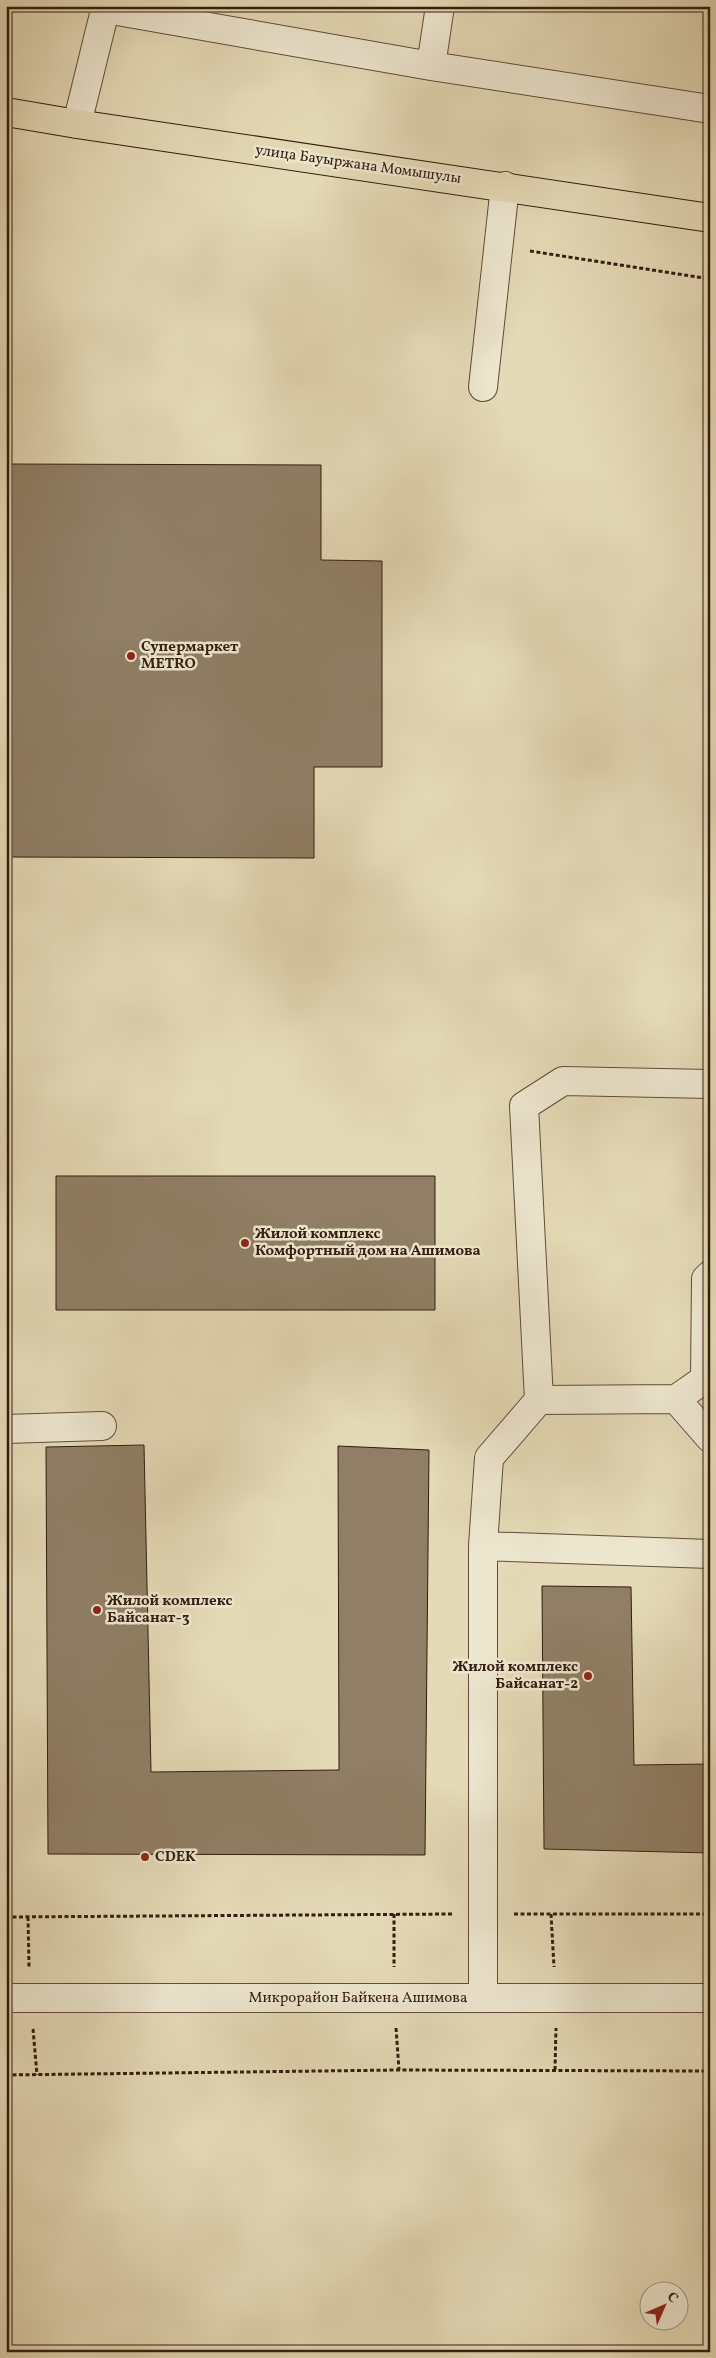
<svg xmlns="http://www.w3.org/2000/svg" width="716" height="2358" font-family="Vollkorn,serif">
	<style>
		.building { fill: #907f66; stroke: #341c0f }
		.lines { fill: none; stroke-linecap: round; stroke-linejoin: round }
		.minor-casing { stroke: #604c39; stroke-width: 30 }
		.major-casing { stroke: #341c0f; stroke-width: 30 }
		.path { stroke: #341c0f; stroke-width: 3; stroke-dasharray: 4 2.5; stroke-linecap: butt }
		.minor { stroke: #eee7d0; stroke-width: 28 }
		.major { stroke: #e5dab7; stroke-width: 28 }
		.poi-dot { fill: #8f2418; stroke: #eee7d0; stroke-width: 2 }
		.labels { text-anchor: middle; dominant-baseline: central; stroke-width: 5; stroke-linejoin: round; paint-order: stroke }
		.street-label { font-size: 15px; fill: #341c0f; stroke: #eee7d0 }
		.poi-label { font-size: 15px; font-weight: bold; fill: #341c0f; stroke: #eee7d0; text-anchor: start }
	</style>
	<rect width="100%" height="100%" fill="#e5dab7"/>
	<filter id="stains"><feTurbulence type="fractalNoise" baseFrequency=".004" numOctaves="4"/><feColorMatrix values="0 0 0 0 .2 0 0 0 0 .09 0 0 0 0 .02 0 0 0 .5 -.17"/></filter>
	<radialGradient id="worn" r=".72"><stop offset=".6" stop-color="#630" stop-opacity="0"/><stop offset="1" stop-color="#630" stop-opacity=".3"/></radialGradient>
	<path class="building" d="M6,464L321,465V560L382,561V767H314V858L6,857Z
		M56,1176H435V1310H56Z
		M144,1445L151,1772L339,1770L338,1446L429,1450L425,1855L48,1854L46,1447Z
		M542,1586L631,1587L634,1765L710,1764V1853L544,1849Z"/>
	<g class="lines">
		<defs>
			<path id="minor" d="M106,9L431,66L710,109
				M431,66L440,6
				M77,124L106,6
				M483,387L505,186
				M676,1399L710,1438
				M539,1400L676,1399L705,1379L706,1279L710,1275
				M6,1429L102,1426
				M483,1546L710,1554
				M6,1998H710
				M483,1998V1546L489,1458L539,1400L524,1106L563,1081L710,1084"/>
			<path id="major" d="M6,112L77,124L710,218"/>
		</defs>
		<use href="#minor" class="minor-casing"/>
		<use href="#major" class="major-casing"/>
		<path class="path" d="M530,251L710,279
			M394,1914V1967
			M514,1914H710
			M551,1914L554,1967
			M6,1917L453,1914
			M28,1917L29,1967
			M396,2028L399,2070
			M33,2029L37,2075
			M555,2070L556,2028
			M6,2075L399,2070L710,2071"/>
		<use href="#minor" class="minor"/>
		<use href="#major" class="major"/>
	</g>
	<g class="poi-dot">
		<circle cx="131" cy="656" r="5"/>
		<circle cx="245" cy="1243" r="5"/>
		<circle cx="97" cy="1610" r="5"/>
		<circle cx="588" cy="1676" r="5"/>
		<circle cx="145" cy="1857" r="5"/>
	</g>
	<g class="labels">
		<g class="street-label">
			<text transform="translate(358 165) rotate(8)">улица Бауыржана Момышулы</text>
			<text x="358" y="1998">Микрорайон Байкена Ашимова</text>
		</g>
		<g class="poi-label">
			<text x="141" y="647">Супермаркет<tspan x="141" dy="17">METRO</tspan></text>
			<text x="255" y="1234">Жилой комплекс<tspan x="255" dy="17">Комфортный дом на Ашимова</tspan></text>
			<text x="107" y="1601">Жилой комплекс<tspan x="107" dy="17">Байсанат-3</tspan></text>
			<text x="578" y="1667" text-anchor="end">Жилой комплекс<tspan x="578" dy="17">Байсанат-2</tspan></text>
			<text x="155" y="1857">CDEK</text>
		</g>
	</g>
	<rect width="716" height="2358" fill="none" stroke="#e5dab7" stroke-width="25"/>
	<rect x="8" y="8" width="701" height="2343" fill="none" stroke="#341c0f" stroke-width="2.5"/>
	<rect x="12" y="12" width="691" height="2333" fill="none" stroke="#341c0f"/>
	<g transform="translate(664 2306) rotate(45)"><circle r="24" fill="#eee7d0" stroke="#a49683"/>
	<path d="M0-4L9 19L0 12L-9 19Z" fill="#8f2418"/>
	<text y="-8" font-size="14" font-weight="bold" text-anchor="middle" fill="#341c0f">С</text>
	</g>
	<rect width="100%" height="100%" filter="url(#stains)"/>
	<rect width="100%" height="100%" fill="url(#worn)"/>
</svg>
